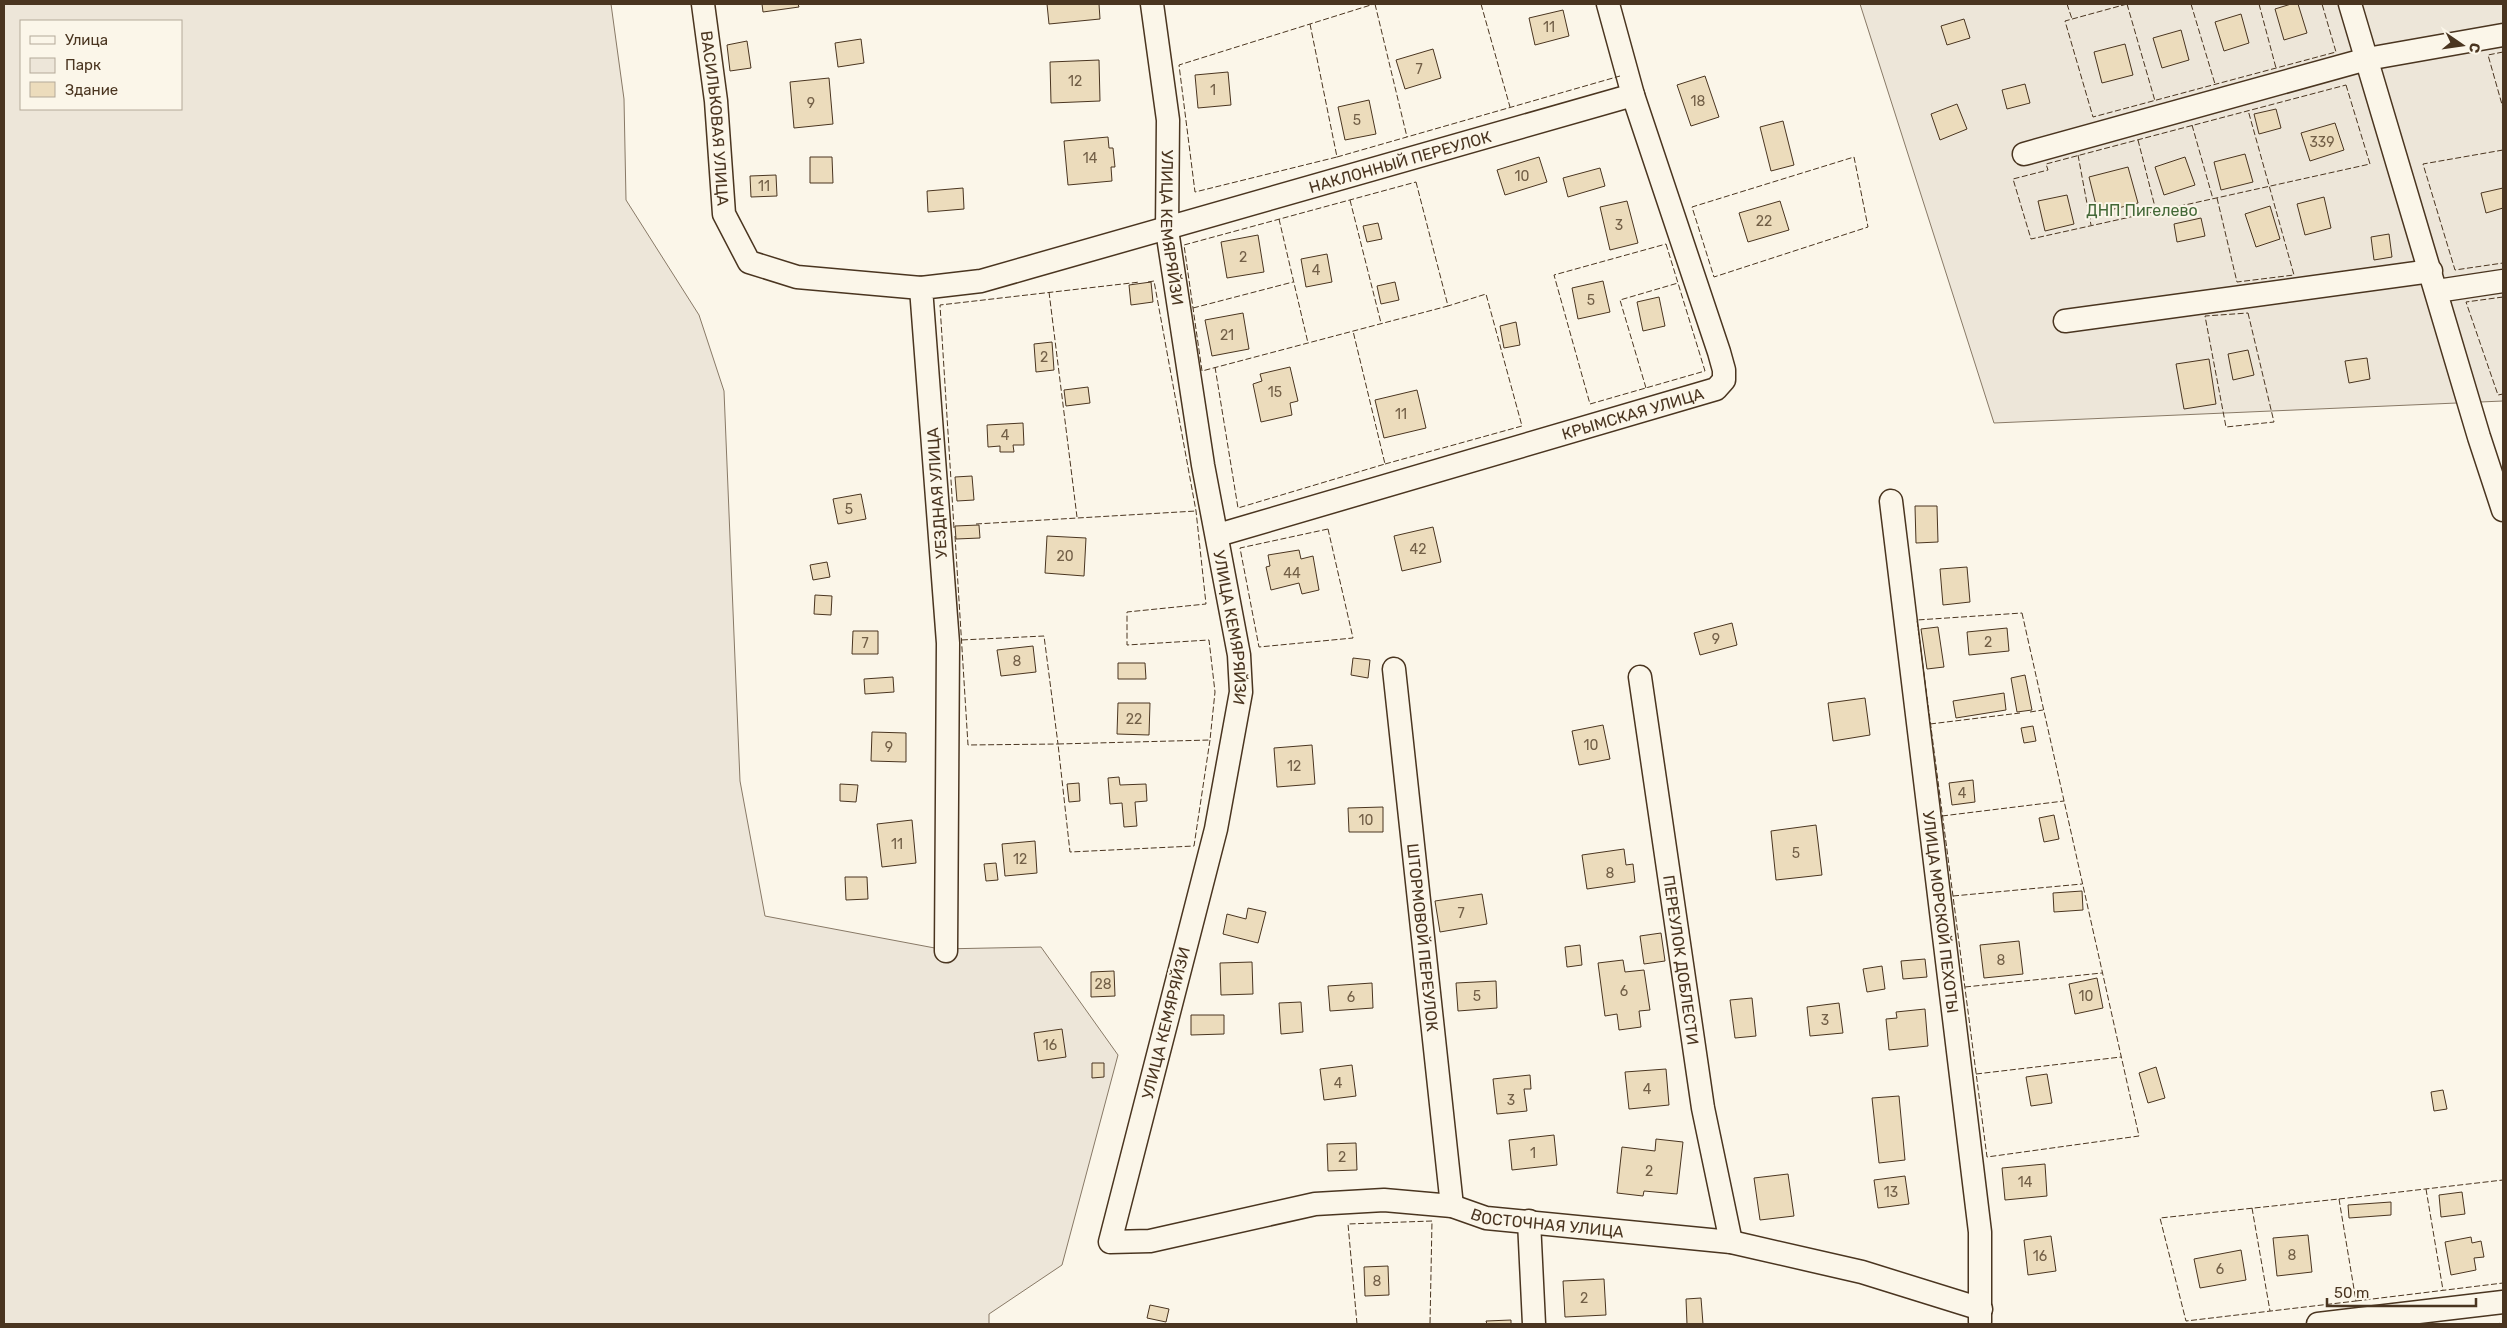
<svg xmlns="http://www.w3.org/2000/svg" width="2507" height="1328" font-family="Rubik,sans-serif">
	<style>
		.green { fill: #ede6d9; stroke: #887966; fill-rule: evenodd }
		.building { fill: #ecdcbc; stroke: #4a3520 }
		.lines { fill: none; stroke-linecap: round; stroke-linejoin: round }
		.minor-casing { stroke: #4a3520; stroke-width: 25 }
		.minor { stroke: #fbf6e9; stroke-width: 22 }
		.fence { stroke: #4a3520; stroke-width: 1; stroke-dasharray: 6 2.5; stroke-linecap: butt }
		.labels { text-anchor: middle; dominant-baseline: central; stroke-width: 4; stroke-linejoin: round; paint-order: stroke }
		.number-label { font-size: 14px; fill: #725f47 }
		.street-label { font-size: 16px; fill: #4a3520; stroke: #fbf6e9 }
		.park-label { font-size: 16px; fill: #436837; stroke: #fbf6e9 }
	</style>
	<rect width="100%" height="100%" fill="#fbf6e9"/>
	<path class="green" d="M4,4H611L624,99L626,200L699,315L724,391L740,781L765,916L940,949L1041,947L1118,1055L1062,1265L989,1314V1324H4ZM21,21H181V109H21Z
		M1860,4H2503V401L1994,423Z"/>
	<path class="building" d="M762,4H798L799,7L763,12Z
		M1047,4H1099L1100,19L1049,24Z
		M2291,4H2298L2307,33L2284,40L2275,9Z
		M1563,10L1569,36L1535,45L1529,18Z
		M2241,14L2249,43L2224,51L2215,22Z
		M1964,19L1970,38L1947,45L1941,26Z
		M2181,30L2189,60L2162,68L2153,38Z
		M861,39L864,63L838,67L835,43Z
		M747,41L751,68L730,71L727,45Z
		M2125,44L2133,75L2102,83L2094,52Z
		M1433,49L1441,78L1405,89L1396,60Z
		M1099,60L1100,101L1051,103L1050,62Z
		M1228,72L1231,105L1198,108L1195,75Z
		M1705,76L1719,117L1691,126L1677,85Z
		M829,78L833,124L794,128L790,82Z
		M2025,84L2030,103L2007,109L2002,90Z
		M1369,100L1376,134L1345,140L1338,107Z
		M1957,104L1967,129L1940,140L1931,114Z
		M2276,109L2281,128L2259,134L2254,114Z
		M1783,121L1794,165L1771,171L1760,127Z
		M2335,123L2344,150L2310,161L2301,133Z
		M1108,137L1109,148H1113L1115,167H1111L1112,181L1068,185L1064,141Z
		M2245,154L2253,182L2221,190L2214,162Z
		M810,157H832L833,183H810Z
		M1539,157L1547,182L1505,195L1497,170Z
		M2185,157L2195,185L2164,195L2155,167Z
		M2128,167L2138,203L2098,213L2089,177Z
		M1600,168L1605,186L1568,197L1563,178Z
		M776,175L777,196L751,197L750,176Z
		M963,188L964,209L928,212L927,191Z
		M2503,188V208L2486,213L2481,193Z
		M2067,195L2074,224L2045,231L2038,201Z
		M2324,197L2331,228L2305,235L2297,204Z
		M1627,201L1638,243L1610,250L1600,207Z
		M1780,201L1789,230L1748,242L1739,213Z
		M2270,206L2280,239L2256,247L2245,214Z
		M2201,218L2205,236L2177,242L2174,224Z
		M1378,223L1382,239L1367,242L1363,226Z
		M2389,234L2392,257L2374,260L2371,237Z
		M1258,235L1264,272L1227,278L1221,242Z
		M1327,254L1332,282L1306,287L1301,259Z
		M1603,281L1610,312L1578,319L1572,288Z
		M1151,282L1153,302L1131,305L1129,285Z
		M1395,282L1399,300L1381,304L1377,286Z
		M1659,297L1665,326L1643,331L1637,302Z
		M1243,313L1249,349L1212,356L1205,320Z
		M1516,322L1520,345L1504,348L1500,326Z
		M1052,342L1054,370L1036,372L1034,344Z
		M2248,350L2254,375L2233,380L2228,354Z
		M2367,358L2370,379L2349,383L2345,361Z
		M2209,359L2216,404L2184,409L2176,364Z
		M1290,367L1298,401L1290,403L1292,415L1261,422L1253,384L1262,381L1260,374Z
		M1088,387L1090,403L1066,406L1064,390Z
		M1417,390L1426,428L1384,438L1375,400Z
		M1023,423L1024,445H1013L1014,452H1000V446L988,447L987,425Z
		M972,476L974,500L957,501L955,477Z
		M861,494L866,519L838,524L833,499Z
		M1915,506H1937L1938,542L1916,543Z
		M979,525L980,538L956,539L955,526Z
		M1433,527L1441,562L1402,571L1394,536Z
		M1047,536L1086,538L1084,576L1045,573Z
		M1299,550L1301,559L1313,556L1319,590L1302,594L1299,583L1271,590L1266,567L1270,566L1268,555Z
		M827,562L830,577L813,580L810,565Z
		M1967,567L1970,602L1943,605L1940,569Z
		M815,595L832,596L831,615L814,614Z
		M1732,623L1737,645L1700,655L1694,633Z
		M1938,627L1944,667L1927,669L1921,629Z
		M2007,628L2009,651L1969,655L1967,632Z
		M853,631H878V654H852Z
		M1033,646L1036,672L1001,676L997,650Z
		M1353,658L1370,660L1368,678L1351,675Z
		M1118,663H1145L1146,679H1118Z
		M2025,675L2032,710L2017,712L2011,678Z
		M893,677L894,692L865,694L864,679Z
		M2004,693L2006,710L1956,718L1953,701Z
		M1865,698L1870,735L1833,741L1828,703Z
		M1118,703H1150L1149,735L1117,734Z
		M1603,725L1610,759L1579,765L1572,731Z
		M2033,726L2036,741L2024,743L2021,728Z
		M872,732L906,733V762L871,761Z
		M1312,745L1315,784L1277,787L1274,748Z
		M1119,777L1120,785L1146,784L1147,801L1135,802L1137,826L1124,827L1122,803L1110,804L1108,778Z
		M1973,780L1975,802L1952,805L1949,783Z
		M1079,783L1080,801L1069,802L1067,784Z
		M840,784L858,785L856,802L840,801Z
		M1383,807V832H1349L1348,808Z
		M2054,815L2059,839L2044,842L2039,818Z
		M912,820L916,863L882,867L877,824Z
		M1816,825L1822,875L1776,880L1771,831Z
		M1035,841L1037,873L1005,876L1002,844Z
		M1624,849L1626,865L1633,864L1635,882L1587,889L1582,855Z
		M996,863L998,880L986,881L984,864Z
		M845,877H867L868,899L846,900Z
		M2082,891L2083,910L2054,912L2053,893Z
		M1482,894L1487,924L1440,932L1435,901Z
		M1248,908L1266,912L1258,943L1223,934L1227,914L1246,919Z
		M1661,933L1665,961L1644,964L1640,936Z
		M2019,941L2023,974L1984,978L1980,945Z
		M1580,945L1582,965L1567,967L1565,947Z
		M1925,959L1927,977L1903,979L1901,961Z
		M1623,960L1625,972L1644,970L1650,1010L1639,1011L1641,1027L1619,1030L1617,1014L1605,1016L1598,963Z
		M1252,962L1253,994L1221,995L1220,963Z
		M1882,966L1885,989L1867,992L1863,969Z
		M1114,971L1115,996L1091,997V972Z
		M2097,978L2103,1008L2075,1014L2069,984Z
		M1496,981L1497,1008L1458,1011L1456,983Z
		M1372,983L1373,1008L1330,1011L1328,986Z
		M1752,998L1756,1036L1735,1038L1730,1000Z
		M1301,1002L1303,1032L1281,1034L1279,1003Z
		M1839,1003L1843,1033L1810,1036L1807,1007Z
		M1925,1009L1928,1046L1889,1050L1886,1019L1897,1018L1896,1012Z
		M1191,1015H1224V1034L1191,1035Z
		M1062,1029L1066,1057L1038,1061L1034,1033Z
		M1092,1063H1104V1077L1092,1078Z
		M1352,1065L1356,1096L1324,1100L1320,1069Z
		M2156,1067L2165,1098L2148,1103L2139,1073Z
		M1666,1069L1669,1105L1629,1109L1625,1072Z
		M2047,1074L2052,1103L2031,1106L2026,1077Z
		M1530,1075L1531,1089H1524L1527,1111L1497,1114L1493,1079Z
		M2443,1090L2447,1109L2434,1111L2431,1092Z
		M1899,1096L1905,1160L1879,1163L1872,1098Z
		M1554,1135L1557,1165L1512,1170L1509,1140Z
		M1656,1139L1683,1142L1677,1194L1644,1191L1643,1196L1617,1193L1622,1147L1655,1151Z
		M1356,1143L1357,1170L1328,1171L1327,1144Z
		M2045,1164L2047,1196L2005,1200L2002,1168Z
		M1788,1174L1794,1216L1760,1220L1754,1178Z
		M1905,1176L1909,1204L1878,1208L1874,1180Z
		M2462,1192L2465,1214L2441,1217L2439,1195Z
		M2391,1202V1215L2349,1218L2348,1205Z
		M2308,1235L2312,1272L2277,1276L2273,1238Z
		M2051,1236L2056,1271L2028,1275L2024,1240Z
		M2471,1237L2472,1243L2481,1241L2484,1257L2474,1258L2476,1270L2451,1275L2445,1242Z
		M2241,1250L2246,1280L2200,1288L2194,1259Z
		M1388,1266L1389,1295L1365,1296L1364,1267Z
		M1604,1279L1606,1315L1565,1317L1563,1281Z
		M1701,1298L1703,1324H1687L1686,1299Z
		M1150,1305L1169,1309L1166,1322L1147,1318Z
		M1511,1320V1324H1487L1486,1321Z"/>
	<g class="lines">
		<defs>
			<g id="minor">
				<path id="s1" d="M703,4L716,101L724,214L749,262L797,277L921,288"/>
				<path id="s2" d="M1152,4L1168,120L1167,230L1203,465L1239,655L1241,692L1216,829L1110,1242L1150,1241L1315,1204L1384,1200L1452,1206L1486,1218L1731,1242L1862,1272L1981,1309"/>
				<path d="M2350,4L2479,437L2503,510"/>
				<path d="M2024,154L2367,59L2503,35"/>
				<path d="M2437,291L2503,281"/>
				<path d="M2065,321L2431,271"/>
				<path id="s3" d="M1891,501L1980,1232V1322"/>
				<path id="s4" d="M1218,535L1716,389L1724,380V370L1719,352L1633,95L1608,4"/>
				<path id="s5" d="M1394,669L1452,1206"/>
				<path id="s6" d="M1640,677L1703,1108L1731,1242"/>
				<path id="s7" d="M946,951L948,643L921,288L981,281L1030,267L1633,95"/>
				<path d="M1529,1221L1534,1324"/>
				<path d="M2318,1324L2503,1302"/>
			</g>
		</defs>
		<use href="#minor" class="minor-casing"/>
		<use href="#minor" class="minor"/>
		<path class="fence" d="M1375,4L1407,137
			M1481,4L1510,107
			M2067,4L2072,19
			M2127,4L2065,21L2093,117L2336,52L2322,4
			M2127,4L2155,101
			M2191,4L2215,84
			M2259,4L2276,68
			M1310,24L1337,157L1195,192L1179,65L1374,4
			M2503,52L2488,55L2503,108
			M2346,85L2370,164L2031,239L2013,179L2048,170L2046,164Z
			M2192,125L2213,199
			M2138,140L2156,211
			M2503,150L2423,164L2455,270L2503,263
			M2078,155L2091,225
			M1337,157L1620,76
			M1854,157L1868,227L1714,277L1692,207Z
			M1416,182L1448,306L1202,371L1184,245Z
			M2217,198L2237,282L2294,275L2248,110
			M1350,200L1381,323
			M1279,219L1308,343
			M1666,244L1705,371L1590,404L1554,275Z
			M1148,282L1154,281L1196,511L1206,604L1127,612V645L1209,640L1215,692L1210,740
			M1049,292L1077,517
			M2503,297L2466,302L2498,395L2503,394
			M1193,308L1293,282
			M2248,313L2274,422L2226,427L2205,316Z
			M1215,367L1238,508L1385,464L1353,331
			M1646,388L1620,300L1678,283
			M1385,464L1522,426L1486,294L1448,306
			M976,524L1196,511
			M954,528L940,305L1140,282
			M1328,529L1353,638L1259,647L1240,548Z
			M955,536L968,745L1058,744L1044,636L961,640
			M2022,613L2139,1136L1987,1157L1917,620Z
			M2030,712L2043,710
			M1930,724L2020,713
			M1210,740L1194,846L1070,852L1058,744Z
			M1942,816L2064,801
			M1953,896L2082,884
			M1965,987L2102,973
			M1976,1074L2121,1057
			M2426,1189L2443,1290
			M2339,1199L2356,1301L2186,1321L2160,1218Z
			M2339,1199L2503,1180
			M2252,1208L2270,1311
			M2356,1301L2503,1283
			M1357,1324L1348,1224L1432,1221L1430,1324
			M2494,1324L2503,1323"/>
	</g>
	<g class="labels">
		<g class="number-label">
			<text x="1549" y="27">11</text>
			<text x="1419" y="69">7</text>
			<text x="1075" y="81">12</text>
			<text x="1213" y="90">1</text>
			<text x="1698" y="101">18</text>
			<text x="811" y="103">9</text>
			<text x="1357" y="120">5</text>
			<text x="2322" y="142">339</text>
			<text x="1090" y="158">14</text>
			<text x="1522" y="176">10</text>
			<text x="764" y="186">11</text>
			<text x="1764" y="221">22</text>
			<text x="1619" y="225">3</text>
			<text x="1243" y="257">2</text>
			<text x="1316" y="270">4</text>
			<text x="1591" y="300">5</text>
			<text x="1227" y="335">21</text>
			<text x="1044" y="357">2</text>
			<text x="1275" y="392">15</text>
			<text x="1401" y="414">11</text>
			<text x="1005" y="435">4</text>
			<text x="849" y="509">5</text>
			<text x="1418" y="549">42</text>
			<text x="1065" y="556">20</text>
			<text x="1292" y="573">44</text>
			<text x="1716" y="639">9</text>
			<text x="1988" y="642">2</text>
			<text x="865" y="643">7</text>
			<text x="1017" y="661">8</text>
			<text x="1134" y="719">22</text>
			<text x="1591" y="745">10</text>
			<text x="889" y="747">9</text>
			<text x="1294" y="766">12</text>
			<text x="1962" y="793">4</text>
			<text x="1366" y="820">10</text>
			<text x="897" y="844">11</text>
			<text x="1796" y="853">5</text>
			<text x="1020" y="859">12</text>
			<text x="1610" y="873">8</text>
			<text x="1461" y="913">7</text>
			<text x="2001" y="960">8</text>
			<text x="1103" y="984">28</text>
			<text x="1624" y="991">6</text>
			<text x="1477" y="996">5</text>
			<text x="2086" y="996">10</text>
			<text x="1351" y="997">6</text>
			<text x="1825" y="1020">3</text>
			<text x="1050" y="1045">16</text>
			<text x="1338" y="1083">4</text>
			<text x="1647" y="1089">4</text>
			<text x="1511" y="1100">3</text>
			<text x="1533" y="1153">1</text>
			<text x="1342" y="1157">2</text>
			<text x="1649" y="1171">2</text>
			<text x="2025" y="1182">14</text>
			<text x="1891" y="1192">13</text>
			<text x="2292" y="1255">8</text>
			<text x="2040" y="1256">16</text>
			<text x="2220" y="1269">6</text>
			<text x="1377" y="1281">8</text>
			<text x="1584" y="1298">2</text>
		</g>
		<g class="street-label">
			<text stroke="none"><textPath href="#s1" startOffset="115">ВАСИЛЬКОВАЯ УЛИЦА</textPath></text>
			<text stroke="none"><textPath href="#s7" startOffset="1160">НАКЛОННЫЙ ПЕРЕУЛОК</textPath></text>
			<text stroke="none"><textPath href="#s2" startOffset="225">УЛИЦА КЕМЯРЯЙЗИ</textPath></text>
			<text stroke="none"><textPath href="#s4" startOffset="432">КРЫМСКАЯ УЛИЦА</textPath></text>
			<text transform="translate(937 493) rotate(-94)">УЕЗДНАЯ УЛИЦА</text>
			<text stroke="none"><textPath href="#s2" startOffset="630">УЛИЦА КЕМЯРЯЙЗИ</textPath></text>
			<text stroke="none"><textPath href="#s3" startOffset="414">УЛИЦА МОРСКОЙ ПЕХОТЫ</textPath></text>
			<text stroke="none"><textPath href="#s5" startOffset="270">ШТОРМОВОЙ ПЕРЕУЛОК</textPath></text>
			<text stroke="none"><textPath href="#s6" startOffset="286">ПЕРЕУЛОК ДОБЛЕСТИ</textPath></text>
			<text transform="translate(1166 1023) rotate(-76)">УЛИЦА КЕМЯРЯЙЗИ</text>
			<text stroke="none"><textPath href="#s2" startOffset="1705">ВОСТОЧНАЯ УЛИЦА</textPath></text>
		</g>
		<g class="park-label">
			<text x="2142" y="210">ДНП Пигелево</text>
		</g>
	</g>
	<rect width="2507" height="1328" fill="none" stroke="#4a3520" stroke-width="10"/>
	<rect x="20" y="20" width="162" height="90" fill="#fbf6e9" stroke="#b4a999"/>
	<rect x="30" y="36" width="25" height="8" fill="#fbf6e9" stroke="#b4a999"/>
	<text x="65" y="45" font-size="15" fill="#4a3520">Улица</text>
	<rect x="30" y="58" width="25" height="15" fill="#ede6d9" stroke="#b4a999"/>
	<text x="65" y="70" font-size="15" fill="#4a3520">Парк</text>
	<rect x="30" y="82" width="25" height="15" fill="#ecdcbc" stroke="#b4a999"/>
	<text x="65" y="95" font-size="15" fill="#4a3520">Здание</text>
	<g transform="translate(2462 45) rotate(103)" stroke="#fbf6e9" stroke-width="4" paint-order="stroke">
	<path d="M0-4L9 19L0 12L-9 19Z" fill="#4a3520"/>
	<text y="-8" font-size="14" font-weight="bold" text-anchor="middle" fill="#4a3520">С</text>
	</g>
	<path d="M2327 1298v8h149v-8" fill="none" stroke="#4a3520" stroke-width="2.5"/>
	<text x="2334" y="1298" font-size="15" fill="#4a3520" stroke="#fbf6e9" stroke-width="4" paint-order="stroke">50 m</text>
</svg>
